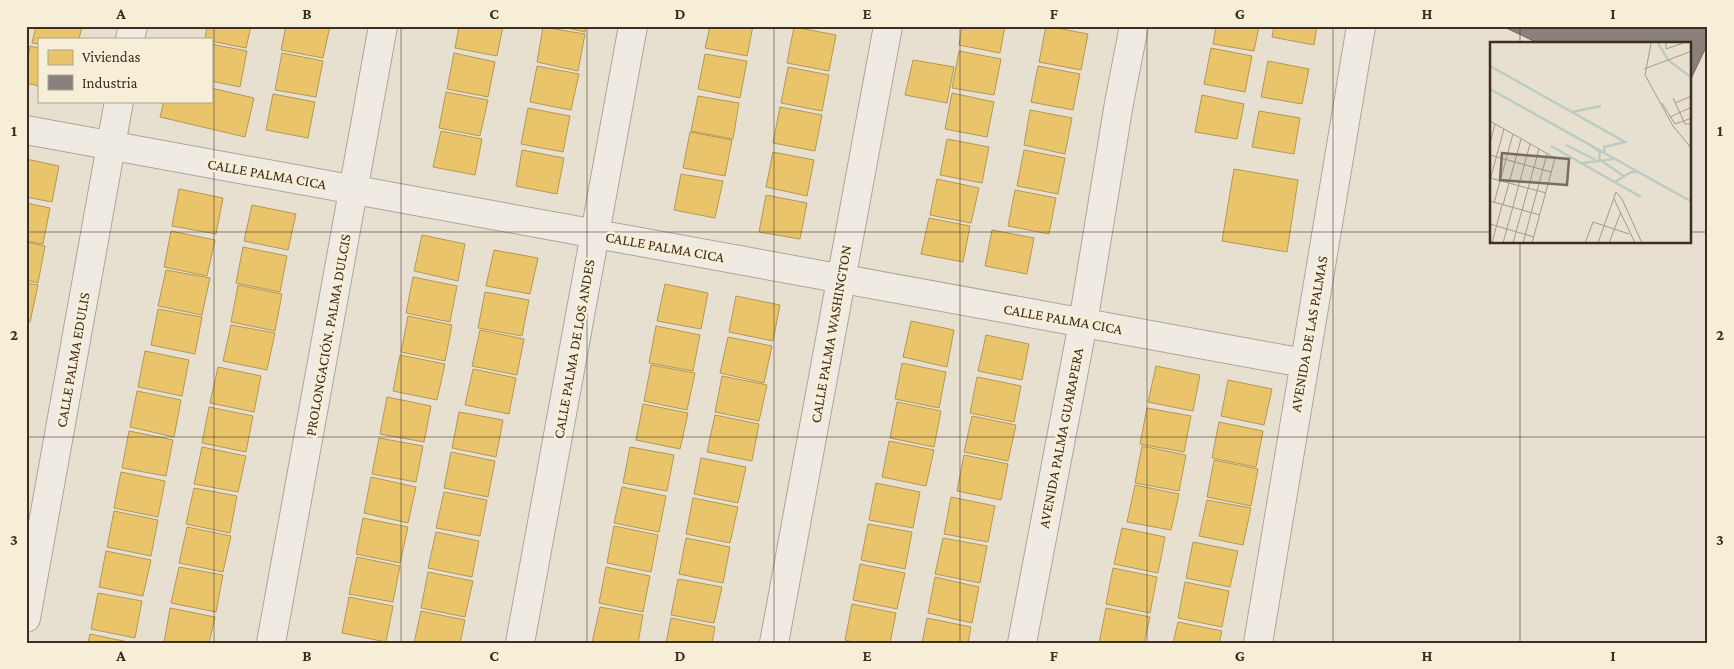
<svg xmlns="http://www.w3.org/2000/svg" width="1734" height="669" font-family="'Crimson Pro',serif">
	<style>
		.homes { fill: #e9c46a; stroke: #b59754 }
		.industry { fill: #8a817c; stroke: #736860 }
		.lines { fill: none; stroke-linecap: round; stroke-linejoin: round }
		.minor-casing { stroke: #ada599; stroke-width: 30 }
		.minor { stroke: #efebe3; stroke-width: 28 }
		.grid { fill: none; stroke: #3d2e20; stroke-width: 1; stroke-opacity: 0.55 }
		.labels { text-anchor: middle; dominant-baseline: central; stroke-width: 5; stroke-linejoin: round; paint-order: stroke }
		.street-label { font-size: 15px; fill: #3d2e20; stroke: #f7eed8 }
		.inset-river { fill: none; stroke: #bcccc2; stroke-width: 2.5 }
		.inset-road { fill: none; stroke: #a3998a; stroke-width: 1 }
		.view { fill: #786c5e; fill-opacity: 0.15; stroke: #786c5e; stroke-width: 2.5 }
		.inset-edge { fill: none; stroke: #3d2e20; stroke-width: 2.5 }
		.neatline { fill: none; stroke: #3d2e20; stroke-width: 2 }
		.grid-label { font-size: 16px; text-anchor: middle; font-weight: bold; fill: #3d2e20 }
	</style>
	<rect width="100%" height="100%" fill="#e7e0d1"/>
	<path class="homes" d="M36,26H82L79,39H39V44L32,43Z
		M207,26H251L246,48L211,41V39H205Z
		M286,26H330L323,58L281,50Z
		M459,26H503L497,56L455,48Z
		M558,26H586L585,32Z
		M710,26H753L747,56L705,48Z
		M962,26H1005L1000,53L959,45Z
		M1046,26L1088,34L1081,70L1039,62Z
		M1216,26H1259L1254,51L1213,44Z
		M1274,26H1317L1314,45L1272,37Z
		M543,27L585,34L578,71L537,62Z
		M794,27L836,35L829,71L787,63Z
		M211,44L247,51L240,87L211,81Z
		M30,46L39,48V86L26,83V67Z
		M1211,48L1252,56L1245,92L1204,84Z
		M959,51L1001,59L994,95L952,88Z
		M282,53L323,61L316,97L275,90Z
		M454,53L495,62L488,97L447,89Z
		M705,54L747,61L740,98L698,89Z
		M913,60L954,67L947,103L905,95Z
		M1268,61L1309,69L1302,104L1261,97Z
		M537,66L579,74L571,110L530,102Z
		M1038,66L1080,74L1073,110L1031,102Z
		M788,67L829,75L822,111L781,103Z
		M211,88L254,98L245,137L160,117L164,101H211Z
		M446,92L488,100L480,136L439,128Z
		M952,93L994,102L987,137L945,129Z
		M273,94L315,102L308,138L266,130Z
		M1202,95L1244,104L1237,139L1195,132Z
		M698,96L739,103L733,139L691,131Z
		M780,107L822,115L815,151L773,143Z
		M528,108L570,116L563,152L521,144Z
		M1030,110L1072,118L1065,154L1024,145Z
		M1259,111L1300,118L1294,154L1252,147Z
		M441,131L482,139L475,175L433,167Z
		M690,132L732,140L725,176L683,168Z
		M947,139L989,147L982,183L940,175Z
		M522,150L564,158L557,194L516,186Z
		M1024,150L1065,158L1058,194L1017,186Z
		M773,152L814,160L807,196L766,187Z
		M26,159L59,166L52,202L26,197Z
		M1234,169L1298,180L1287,252L1222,241Z
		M681,174L723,181L715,218L674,210Z
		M937,179L979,188L971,223L930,215Z
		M179,189L223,198L216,234L172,226Z
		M1015,190L1056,198L1049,234L1008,226Z
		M766,195L807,203L800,239L759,232Z
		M26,203L50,208L43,244L26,241Z
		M252,205L296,214L288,250L244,241Z
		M929,218L970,226L963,262L921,254Z
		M992,230L1034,238L1027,274L985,266Z
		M171,231L215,240L207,276L164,267Z
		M422,235L465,244L458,281L414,271Z
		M26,242L45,246L38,283L26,280Z
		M243,247L287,256L280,292L236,283Z
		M494,250L538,258L530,294L486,286Z
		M166,270L210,278L202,315L158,306Z
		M413,277L457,286L450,322L406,313Z
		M26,283L38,285L30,322L26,321Z
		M665,284L708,293L701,329L657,321Z
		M238,285L282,294L275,331L231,322Z
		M485,292L529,300L522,336L478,328Z
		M736,296L780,305L773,341L729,332Z
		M158,309L202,317L195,354L151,345Z
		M408,316L452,325L445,361L401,352Z
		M911,321L954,330L947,367L903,357Z
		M231,325L275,333L267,370L223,361Z
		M656,326L700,335L693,371L649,363Z
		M480,330L524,339L517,375L472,366Z
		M986,335L1029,344L1022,380L978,371Z
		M728,337L772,346L764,383L720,373Z
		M145,351L189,360L182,396L138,387Z
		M400,355L445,364L437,400L393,391Z
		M902,363L946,372L939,408L895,399Z
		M651,365L695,373L687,410L644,401Z
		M1156,366L1200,375L1193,411L1148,402Z
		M218,367L261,376L254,412L210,403Z
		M473,369L516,378L509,414L465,405Z
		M722,376L767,385L759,421L715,412Z
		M977,377L1021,386L1014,422L970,413Z
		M1228,380L1272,389L1264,425L1221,416Z
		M137,391L181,400L174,437L130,427Z
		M387,397L431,406L424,442L380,434Z
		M897,402L941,411L934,447L890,438Z
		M643,404L688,413L680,449L636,440Z
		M209,407L253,416L246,452L202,443Z
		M1147,408L1191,416L1184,452L1140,444Z
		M459,412L503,420L496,457L452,448Z
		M715,415L759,424L752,461L707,452Z
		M972,416L1016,425L1008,461L964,452Z
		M1219,422L1263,431L1256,467L1212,458Z
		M129,431L173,440L166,476L122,468Z
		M379,438L423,446L416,482L372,474Z
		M889,441L934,450L926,486L882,477Z
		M1142,446L1186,455L1179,491L1135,483Z
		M202,447L246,456L238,492L194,484Z
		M630,447L674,455L667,491L623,483Z
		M451,452L495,461L488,497L444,488Z
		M964,455L1008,464L1001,500L957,491Z
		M701,458L746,467L738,503L694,494Z
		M1214,460L1258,469L1251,506L1207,497Z
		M121,472L165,481L158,517L114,508Z
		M371,477L416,487L408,523L364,513Z
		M876,483L920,492L913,528L869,520Z
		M1135,485L1179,494L1171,530L1127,522Z
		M622,487L666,496L659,532L614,523Z
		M194,488L237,496L230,533L186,524Z
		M444,492L487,500L480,536L436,528Z
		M951,497L995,506L988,542L944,534Z
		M693,498L738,507L730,543L686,534Z
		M1207,500L1251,508L1243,545L1199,536Z
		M114,511L158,520L151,556L107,547Z
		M363,518L408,527L400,563L356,554Z
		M868,524L912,532L905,569L861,560Z
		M614,526L658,535L651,572L607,563Z
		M187,527L231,536L223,572L179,563Z
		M1122,528L1165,537L1158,573L1114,564Z
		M436,532L479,541L472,577L428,568Z
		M686,538L730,547L723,583L679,574Z
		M943,538L987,546L980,583L935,574Z
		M1193,542L1238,551L1230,587L1186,578Z
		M106,551L151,560L143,596L99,587Z
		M357,557L400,566L393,602L349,594Z
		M860,564L905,573L897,609L853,600Z
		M179,567L223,575L216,612L171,603Z
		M606,567L650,576L643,612L599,603Z
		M1113,568L1157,577L1150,613L1106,604Z
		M428,572L473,581L465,617L421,608Z
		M935,577L979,587L972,623L928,613Z
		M678,579L722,587L714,623L671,615Z
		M1185,582L1229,591L1222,627L1178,618Z
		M98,593L142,601L135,638L91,629Z
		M349,597L393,606L386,642L342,633Z
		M852,604L896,613L890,643H857L845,640Z
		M600,607L643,615L638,643H592Z
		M170,608L215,617L209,643H164Z
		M1106,608L1150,617L1144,643H1099Z
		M421,611L465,620L460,643H414Z
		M671,618L715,627L712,643H666Z
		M927,618L971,627L968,643H922Z
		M1178,622L1222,631L1219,643H1173Z
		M90,634L133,643H88Z"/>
	<path class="industry" d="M1502,26H1708V43L1690,81V44H1540Z"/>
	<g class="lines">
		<defs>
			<path id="minor" d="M130,39L133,26
				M26,130L1304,363
				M26,618L119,101
				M271,643L383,26
				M520,643L633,26
				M774,643L888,26
				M1022,643L1083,323L1119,103L1134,26
				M1258,643L1361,26"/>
		</defs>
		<use href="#minor" class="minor-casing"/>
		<use href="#minor" class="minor"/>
	</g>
	<path class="grid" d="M214,26V643M401,26V643M587,26V643M774,26V643M960,26V643M1147,26V643M1333,26V643M1520,26V44M26,232H1492M1690,232H1708M1520,242V643M26,437H1708"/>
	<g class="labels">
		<g class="street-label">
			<text transform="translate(267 174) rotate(10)">CALLE PALMA CICA</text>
			<text transform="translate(665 247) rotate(10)">CALLE PALMA CICA</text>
			<text transform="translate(1063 319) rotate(10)">CALLE PALMA CICA</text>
			<text transform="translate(831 334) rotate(-80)">CALLE PALMA WASHINGTON</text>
			<text transform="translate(1309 334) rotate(-80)">AVENIDA DE LAS PALMAS</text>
			<text transform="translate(328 335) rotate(-80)">PROLONGACIÓN. PALMA DULCIS</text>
			<text transform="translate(574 349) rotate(-80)">CALLE PALMA DE LOS ANDES</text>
			<text transform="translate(73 360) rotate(-80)">CALLE PALMA EDULIS</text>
			<text transform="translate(1061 438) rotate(-79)">AVENIDA PALMA GUARAPERA</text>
		</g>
	</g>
	<g transform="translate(1490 42)">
		<rect width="201" height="201" fill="#e7e0d1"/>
		<path class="inset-river" d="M168,1L178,18L202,36M0,24L82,70M0,47L202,160M111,64L82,70L135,100L114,105L115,112M97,101L110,110L109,118M76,103L106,118M61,104L151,155M109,117L135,135M92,121L124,117M125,140L141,130H147"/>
		<path class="inset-road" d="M161,1L155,33L183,84L202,107M176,1V7L193,1M154,27L202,9M183,56L195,82H202M172,61L185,82L202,76M185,61L202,54M180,75L202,65M0,79L65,116L42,201M0,101L5,82M0,113L61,130M0,136L56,151M0,138L14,87M124,157L145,201M0,159L50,173M4,161L23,92M13,163L31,97M0,182L44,195M2,201L12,163M13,201L40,102M23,201L49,107M33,201L57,112M95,201L103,180L139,192M108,201L126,150L132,157L152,201M119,201L131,170"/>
		<path class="view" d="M12,111L79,117L77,143L10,138Z"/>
		<rect width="201" height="201" class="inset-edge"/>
	</g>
	<rect width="1734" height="669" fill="none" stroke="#f7eed8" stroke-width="55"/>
	<rect x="38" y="38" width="175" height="65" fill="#f7eed8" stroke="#ada18e"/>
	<rect x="48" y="50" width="25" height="15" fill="#e9c46a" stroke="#ada18e"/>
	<text x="82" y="62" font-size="15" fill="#3d2e20">Viviendas</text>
	<rect x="48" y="75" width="25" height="15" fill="#8a817c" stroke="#ada18e"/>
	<text x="82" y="88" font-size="15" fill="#3d2e20">Industria</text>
	<rect x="28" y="28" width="1678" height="614" class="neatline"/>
	<g class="grid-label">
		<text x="121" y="19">A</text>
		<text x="307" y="19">B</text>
		<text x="494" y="19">C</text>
		<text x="680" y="19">D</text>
		<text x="867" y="19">E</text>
		<text x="1054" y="19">F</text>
		<text x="1240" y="19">G</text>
		<text x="1427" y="19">H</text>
		<text x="1613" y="19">I</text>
		<text x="14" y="136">1</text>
		<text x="1720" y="136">1</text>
		<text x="14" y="340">2</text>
		<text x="1720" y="340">2</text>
		<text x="14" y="545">3</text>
		<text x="1720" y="545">3</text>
		<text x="121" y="661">A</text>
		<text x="307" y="661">B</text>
		<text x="494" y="661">C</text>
		<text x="680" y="661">D</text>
		<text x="867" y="661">E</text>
		<text x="1054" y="661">F</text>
		<text x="1240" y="661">G</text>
		<text x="1427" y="661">H</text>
		<text x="1613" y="661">I</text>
	</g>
</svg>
